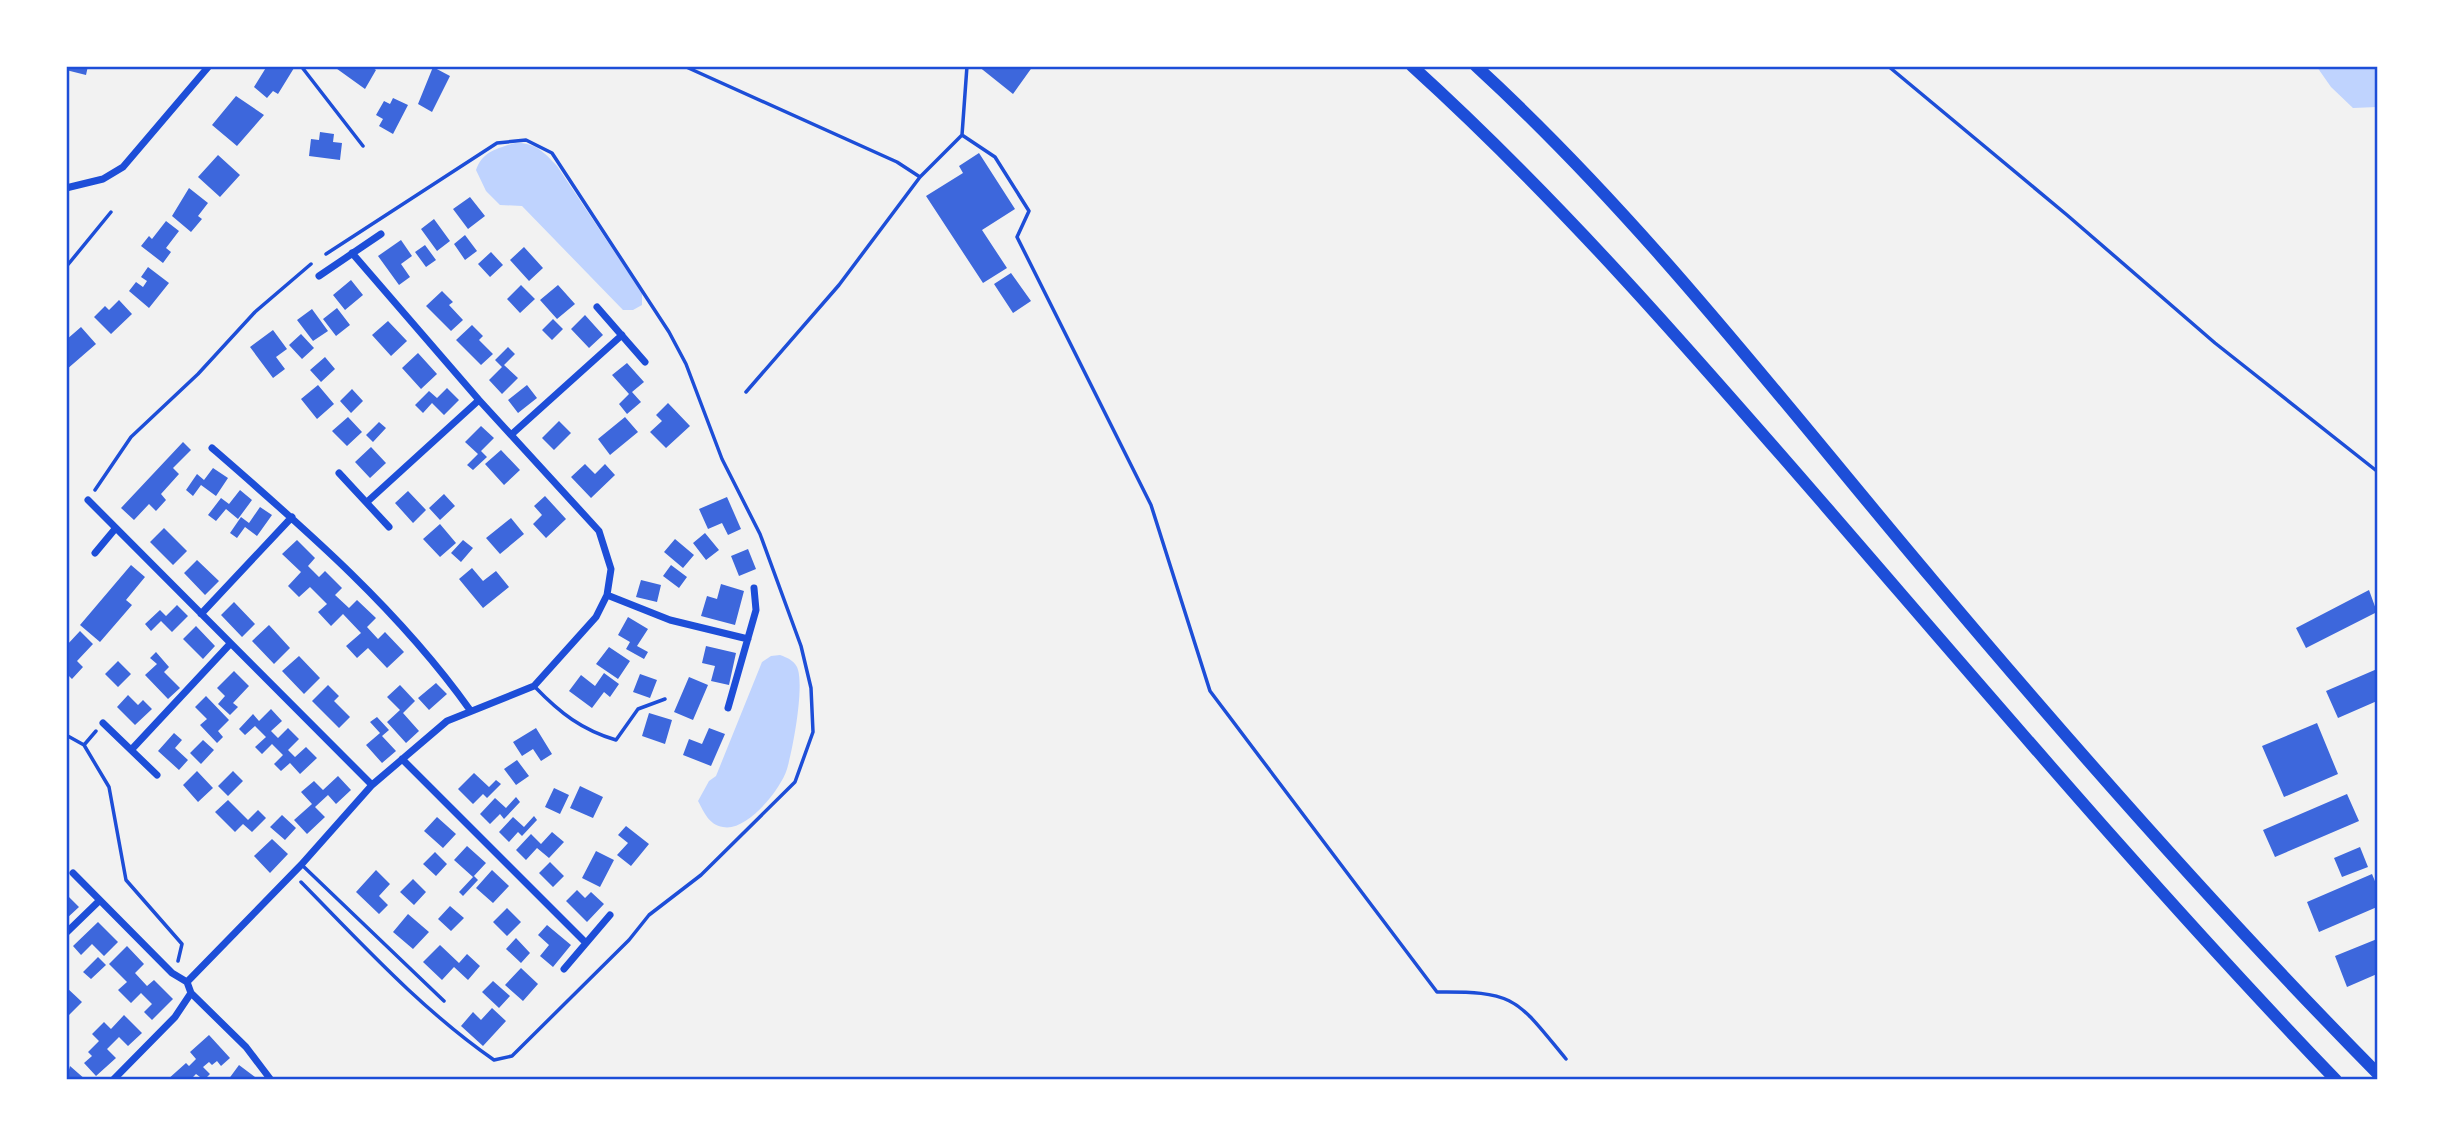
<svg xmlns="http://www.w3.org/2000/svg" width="2444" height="1146" font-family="Helvetica,sans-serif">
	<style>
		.water { fill: #bfd3fe }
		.building { fill: #3d67dc }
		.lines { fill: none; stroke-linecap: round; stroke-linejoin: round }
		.path { stroke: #1d4ed8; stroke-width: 3.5 }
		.service { stroke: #1d4ed8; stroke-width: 3.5 }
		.minor { stroke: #1d4ed8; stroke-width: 7 }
		.trunk { stroke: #1d4ed8; stroke-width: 12 }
		.neatline { fill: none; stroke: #1d4ed8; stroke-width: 2.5 }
	</style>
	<rect width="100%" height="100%" fill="#f2f2f2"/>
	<path class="water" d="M2317,67H2377V107L2353,108L2331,87Z
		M515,143C535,142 544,152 557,166L642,293V305L633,310H623L522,206L500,205L486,191L476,170C482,152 497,148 515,143Z
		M780,655C788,658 793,660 797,667C805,684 793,749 787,769C781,789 747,832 723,827C709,825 704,812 698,801L709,781L716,776L762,662L771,656Z"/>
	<path class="building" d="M66,66H88L86,75L66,70Z
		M267,66L294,68L278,94L273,91L267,98L254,87Z
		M333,66H370L376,70L365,89Z
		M978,66H1033L1013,94Z
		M433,67L450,76L432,112L418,104Z
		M236,96L264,115L237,146L212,125Z
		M393,98L408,105L393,134L379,126L383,119L376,115L384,101L390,104Z
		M320,132L334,134L333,142L342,143L340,160L309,156L311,139L319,140Z
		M979,153L1015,209L982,230L1007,268L983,283L926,196L963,173L959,166Z
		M218,155L240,175L220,197L198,177Z
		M189,188L208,203L198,216L202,219L191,232L172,216Z
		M470,197L485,216L468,229L453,209Z
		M434,219L450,241L437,251L421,229Z
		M166,221L179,231L166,248L171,252L163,263L141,246L149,236L152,239Z
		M465,235L477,251L465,260L454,244Z
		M401,240L412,256L401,264L410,277L399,285L378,256Z
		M425,245L436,260L426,267L415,252Z
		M524,247L543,268L529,281L510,260Z
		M491,252L503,265L490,277L478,264Z
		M148,267L169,283L149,308L129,291L136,282L143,287L147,281L141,277Z
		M1011,273L1031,301L1013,313L994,284Z
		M351,280L363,295L345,310L333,295Z
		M521,285L535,299L520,313L507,299Z
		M558,285L575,304L557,319L540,300Z
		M442,291L453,302L449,305L463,320L451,331L426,306Z
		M119,300L132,314L111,334L94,317L105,306L109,310Z
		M337,308L350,325L336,336L323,319Z
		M312,309L328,331L313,341L297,320Z
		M585,315L603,335L589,348L571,329Z
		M553,319L563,329L552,340L542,330Z
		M388,321L407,341L391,356L372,335Z
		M472,325L483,336L479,340L493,354L481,365L456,340Z
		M81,327L96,344L66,370V340Z
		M273,330L287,349L276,357L285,369L273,378L250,347Z
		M301,334L314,348L302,359L289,345Z
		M508,347L515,354L504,365L518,378L502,394L489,380L502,367L495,360Z
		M418,353L437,374L421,389L402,368Z
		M325,357L335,369L321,382L310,370Z
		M627,363L644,382L632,392L641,402L627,414L619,404L629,394L612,375Z
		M318,385L334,404L317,419L301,399Z
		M527,385L537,398L518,413L508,400Z
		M447,388L459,400L444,415L432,403L423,413L415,405L429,391L437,398Z
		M352,389L363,401L351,413L340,401Z
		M668,403L690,426L666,448L650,432L662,421L656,415Z
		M348,417L362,432L347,446L332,431Z
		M625,417L638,432L610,455L598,439Z
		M559,421L571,433L554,450L542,438Z
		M379,422L386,428L373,442L366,435Z
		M481,426L494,438L481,451L487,457L473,470L467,465L478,454L465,442Z
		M183,442L191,450L173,468L179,474L161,494L166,500L156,511L149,504L134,520L121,508Z
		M371,447L386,463L370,478L355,462Z
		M501,450L520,470L504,485L485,464Z
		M585,464L595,474L605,464L615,475L591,498L571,477Z
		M213,468L228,478L216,496L201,485L193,496L186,490L197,474L204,480Z
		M240,490L252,500L238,519L226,509L216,521L208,515L221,498L229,504Z
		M408,491L426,510L413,523L395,503Z
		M444,494L455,506L440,520L429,508Z
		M545,496L566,519L546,538L533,524L542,515L534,506Z
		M727,497L741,529L728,535L722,523L708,529L699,509Z
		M260,507L272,515L257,536L245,527L237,538L230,533L241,517L249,523Z
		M511,518L524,534L500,554L486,538Z
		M440,524L456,543L440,557L423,539Z
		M164,528L187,551L173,565L150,542Z
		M705,533L719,550L706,560L693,543Z
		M675,539L694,555L683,568L664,552Z
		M297,540L315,558L308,566L319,577L325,571L342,588L335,595L349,608L357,600L376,618L367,627L378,639L385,632L404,652L387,668L368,648L357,658L346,646L361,633L343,614L331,626L318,612L327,604L310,587L299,597L288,586L301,572L282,554Z
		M463,540L473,548L461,562L451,553Z
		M748,549L756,569L739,576L731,556Z
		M197,560L219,581L205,595L184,573Z
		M131,565L145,577L126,600L132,605L100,642L80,625Z
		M671,565L687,577L679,588L663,576Z
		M472,568L483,581L496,571L509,587L483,608L459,579Z
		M641,580L661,585L657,602L636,597Z
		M721,584L744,591L735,625L701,616L707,596L717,599Z
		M2369,590L2377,612L2306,648L2296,628Z
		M234,602L255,624L242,637L221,615Z
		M177,605L188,616L172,632L161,621L151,631L145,624L160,610L166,616Z
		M628,617L648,629L637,646L648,652L644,659L626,649L630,642L618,635Z
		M269,625L290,648L274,664L252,641Z
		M196,626L215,646L203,659L183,639Z
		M80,631L93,644L77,661L83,667L72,679L66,673V646Z
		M706,646L736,653L729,685L711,681L715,666L702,663Z
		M609,647L630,661L618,679L596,664Z
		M156,652L169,667L164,672L180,688L168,699L145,675L157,664L150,658Z
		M299,656L320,678L304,694L282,671Z
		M118,661L131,674L118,687L105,674Z
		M2377,669V701L2338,718L2326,691Z
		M234,671L249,686L233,703L238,707L230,715L218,704L225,696L217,688Z
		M604,673L619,684L610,697L604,692L592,708L569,691L581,675L595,686Z
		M640,674L657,680L650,698L633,692Z
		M689,677L708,685L693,720L674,712Z
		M436,683L447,694L429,710L418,698Z
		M328,685L339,696L334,701L350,717L339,728L312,701Z
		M400,685L415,701L403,713L419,731L406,743L387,722L400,710L387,697Z
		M128,695L138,705L143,700L152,709L135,725L117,707Z
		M206,696L229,720L218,731L223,737L217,743L200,725L207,719L195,707Z
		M271,709L282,721L271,731L278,738L288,728L299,739L288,750L295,757L306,747L317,758L300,774L290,763L281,771L274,764L283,755L272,744L262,754L255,747L266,737L255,726L245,735L239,729L253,714L259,721Z
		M649,713L672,720L665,744L642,736Z
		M377,717L389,730L382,736L396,751L382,763L366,745L380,733L370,722Z
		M2317,723L2338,774L2284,797L2262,746Z
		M536,728L552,754L541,761L533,749L522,756L513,742Z
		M709,728L725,734L711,766L683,755L689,739L702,744Z
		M174,733L182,740L175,748L188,760L179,770L158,751Z
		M203,740L214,750L201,764L190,753Z
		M517,760L529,776L516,785L504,769Z
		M197,771L213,788L198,802L183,785Z
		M233,771L243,781L228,796L218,786Z
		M474,773L489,787L496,780L501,784L487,798L483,794L473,804L458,789Z
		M338,776L351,790L336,804L328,795L315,807L325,817L307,834L294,820L312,804L301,792L314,781L323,790Z
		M580,786L603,797L593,818L570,808Z
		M554,788L569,795L560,814L545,807Z
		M2347,794L2359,821L2275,857L2263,830Z
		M516,797L520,802L504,819L500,814L490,824L480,814L495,798L506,808Z
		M228,800L248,820L258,810L266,818L252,832L243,824L235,832L215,812Z
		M282,815L296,828L285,840L270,827Z
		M534,816L537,820L522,836L518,832L509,842L499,832L513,817L524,827Z
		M437,817L456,834L443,848L424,831Z
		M626,826L649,844L631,866L617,855L628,843L618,835Z
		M552,832L564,842L549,858L537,848L526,860L516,850L531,834L541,844Z
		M272,839L288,854L270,873L254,856Z
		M467,846L486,863L473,877L454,860Z
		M2360,847L2368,867L2342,877L2334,858Z
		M596,851L614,860L600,887L582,878Z
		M435,852L447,864L436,876L423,864Z
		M550,862L564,876L553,887L539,873Z
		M376,870L390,884L379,896L388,905L379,914L356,892Z
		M492,870L509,886L493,903L476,888Z
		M2372,874L2377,886V907L2319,932L2307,902Z
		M474,876L478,880L463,896L459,892Z
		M413,879L426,892L414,905L400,892Z
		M577,890L585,898L591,892L604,904L587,922L566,901Z
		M66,894L79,907L66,919Z
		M450,906L464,918L451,931L438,919Z
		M507,908L521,922L507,936L493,922Z
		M408,914L429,932L413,949L393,932Z
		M98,922L118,942L104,956L92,944L81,955L73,946Z
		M547,925L571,945L553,967L540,956L549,945L538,935Z
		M516,938L530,953L521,963L506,949Z
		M2377,939V974L2347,987L2335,956Z
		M440,945L459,963L467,954L480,966L468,980L454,967L442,980L423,962Z
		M127,946L144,964L135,973L147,986L154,980L173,999L152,1020L144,1012L152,1004L141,993L131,1003L118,990L127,982L109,964Z
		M98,957L106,965L91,979L83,972Z
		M521,968L538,984L523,1001L505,985Z
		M493,981L510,996L499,1008L482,992Z
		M66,987L82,1002L69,1015L66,1012Z
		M492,1008L506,1021L483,1046L461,1026L473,1012L481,1020Z
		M124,1015L142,1033L128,1046L119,1037L107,1049L116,1058L96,1076L84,1063L92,1056L88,1052L99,1041L92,1034L104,1022L111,1029Z
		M209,1035L230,1058L221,1066L217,1061L212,1065L209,1062L203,1067L210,1074L204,1080L196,1074L190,1080H167L186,1063L189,1066L196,1059L190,1052Z
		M239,1065L255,1077L252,1080H228Z
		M70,1066L86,1080H66Z"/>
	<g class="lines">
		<path class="path" d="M1888,66L2067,215L2215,343L2378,472
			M95,490L131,437L198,374L255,312L311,264
			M66,735L84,745L109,787L126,880L182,944L178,961
			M84,745L96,731
			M301,882C362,944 422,1010 494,1060L512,1056L629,940L649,915L701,875L795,782L813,732L811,688L801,646L760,534L722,459L686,364L669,332L552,153L526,140L497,143L326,254"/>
		<path class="service" d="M301,66L363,146
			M684,66L897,162L920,177
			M962,135L967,66
			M66,267L111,212
			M746,392L839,285L920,177L962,135L995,157L1029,211L1017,237L1151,505L1210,691L1437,992C1517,991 1517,1000 1566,1059
			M535,687C560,713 582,730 616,740L638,709L665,699
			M303,866L444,1001"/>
		<path class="minor" d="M66,188L103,179L123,167L209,66
			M319,276L381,234
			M597,307L645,362
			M512,434L622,335
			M212,448C304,528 399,610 470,710
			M339,473L389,527
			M88,500L372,785
			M367,502L479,400
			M95,553L115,529
			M607,595L670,620L748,639
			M201,614L292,517
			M728,708L756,610L754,588
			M103,723L157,775
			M132,749L230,644
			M402,759L586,943
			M73,873L172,973L187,982L191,993L246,1047L271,1080
			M66,933L99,901
			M564,969L610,915
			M187,982L301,865L372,785L447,721L534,686L596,617L607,595L611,569L599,531L479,400L352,253
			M113,1080L175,1017L191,993"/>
		<path class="trunk" d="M1412,66C1562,202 1695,356 1827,508C1994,701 2159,896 2336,1080
			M1476,66C1646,222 1784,404 1932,579C2075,749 2222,916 2378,1074"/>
	</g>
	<rect width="2444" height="1146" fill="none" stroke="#ffffff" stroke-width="136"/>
	<rect x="68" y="68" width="2308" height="1010" class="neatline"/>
</svg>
